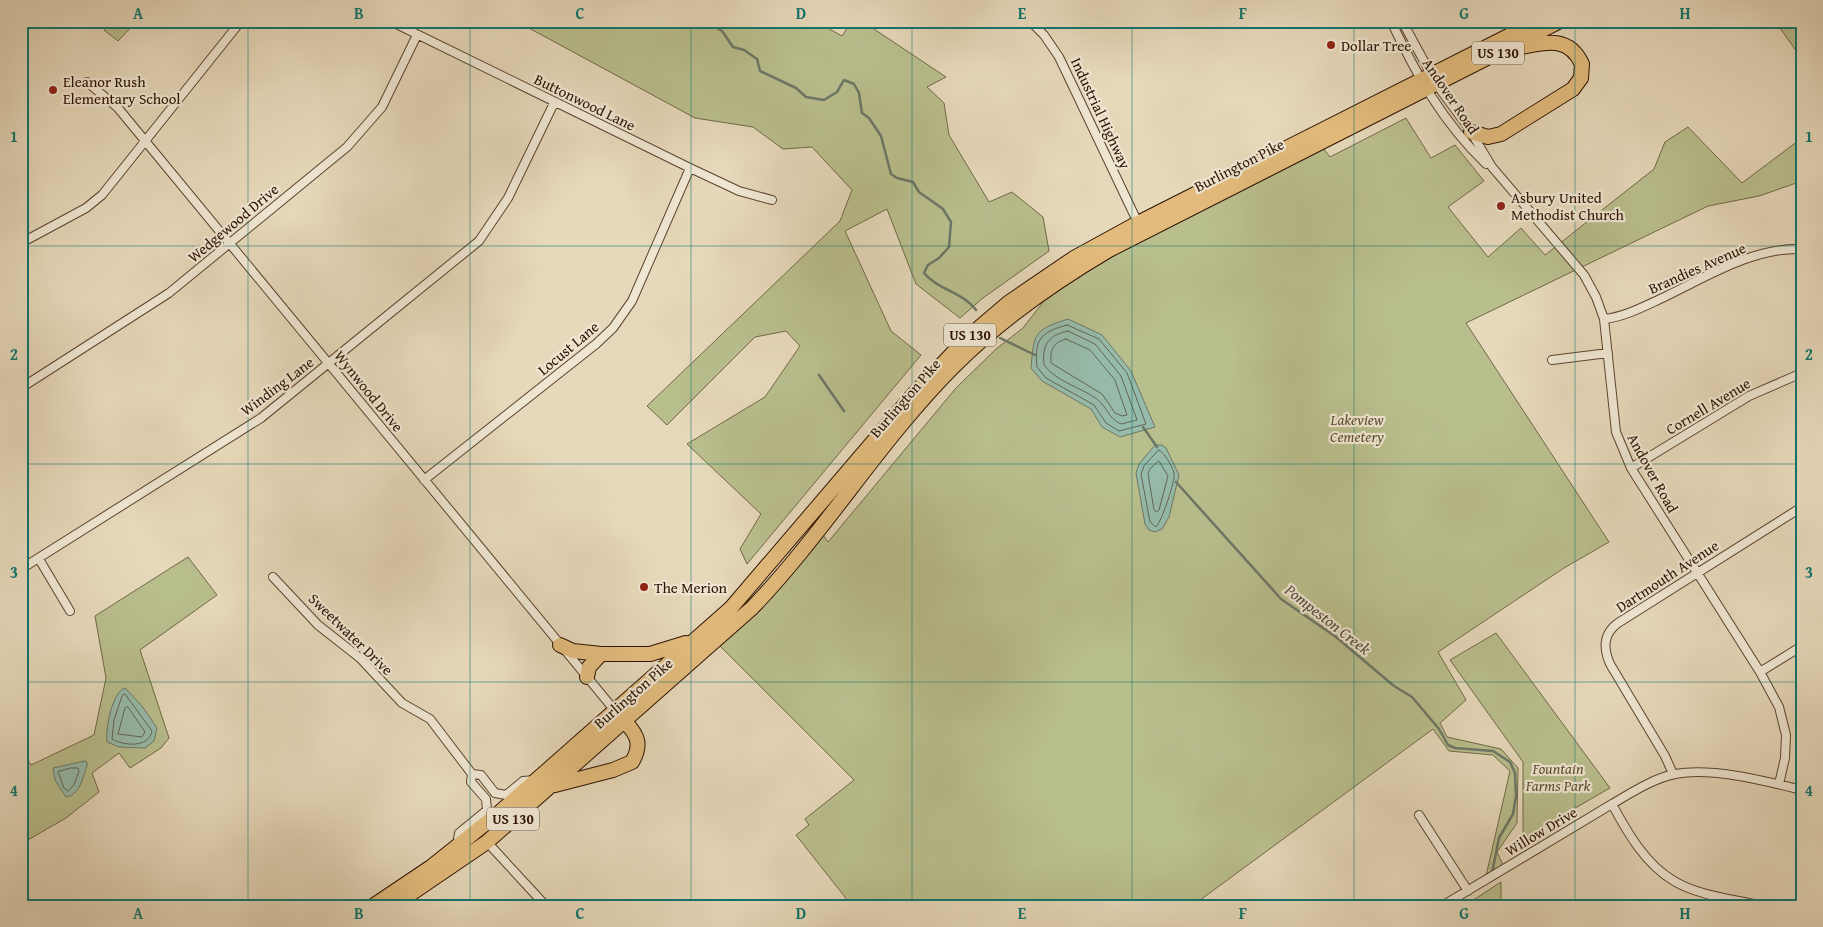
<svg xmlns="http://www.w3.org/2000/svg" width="1823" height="927" font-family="'Gentium Book Plus',serif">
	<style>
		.green { fill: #b9be8d; stroke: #726846 }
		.water { fill: #97bbab; stroke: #6c7767 }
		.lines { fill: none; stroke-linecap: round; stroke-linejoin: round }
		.shore { stroke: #626656; stroke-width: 1 }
		.stream { stroke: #6c7767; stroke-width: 2.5 }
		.minor-casing { stroke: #5a432e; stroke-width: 10 }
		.trunk-casing { stroke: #2c1100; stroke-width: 16 }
		.minor { stroke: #efe6d2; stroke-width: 8 }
		.trunk { stroke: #e3bc7d; stroke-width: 14 }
		.grid { fill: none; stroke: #0f766e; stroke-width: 1; stroke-opacity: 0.55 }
		.poi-dot { fill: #8f2418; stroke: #efe6d2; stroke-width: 2 }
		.labels { text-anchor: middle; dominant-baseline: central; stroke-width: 4.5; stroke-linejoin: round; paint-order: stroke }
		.shield { fill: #efe6d2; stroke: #66513f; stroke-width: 1 }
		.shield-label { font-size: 14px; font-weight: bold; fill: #2c1100 }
		.poi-label { font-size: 15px; fill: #2c1100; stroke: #efe6d2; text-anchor: start }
		.street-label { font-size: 15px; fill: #2c1100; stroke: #efe6d2 }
		.park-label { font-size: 15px; font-style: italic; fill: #5d4e31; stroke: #efe6d2 }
		.water-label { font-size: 16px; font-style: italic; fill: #514c3c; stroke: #efe6d2 }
		.neatline { fill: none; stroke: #0f766e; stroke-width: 2 }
		.grid-label { font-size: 16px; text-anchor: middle; font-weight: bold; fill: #0f766e }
	</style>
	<rect width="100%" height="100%" fill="#e6d8ba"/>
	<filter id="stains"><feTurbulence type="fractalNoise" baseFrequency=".004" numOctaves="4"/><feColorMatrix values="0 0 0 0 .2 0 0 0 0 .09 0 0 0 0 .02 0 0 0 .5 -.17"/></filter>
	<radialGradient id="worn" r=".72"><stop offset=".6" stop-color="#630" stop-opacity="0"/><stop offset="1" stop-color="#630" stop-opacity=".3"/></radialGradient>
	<path class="green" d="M106,21H137L118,41L104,30Z
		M516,21H815L842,36L852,21H862L946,77L927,87L944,103L949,135L989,202L1012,192L1043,217L1049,251L983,298L960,318L916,284L887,209L845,231L891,331L921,355L747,564L740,549L761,514L687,444L765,397L800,346L786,331L755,337L667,425L647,406L840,221L852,190L812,147L783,149L753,127L695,118Z
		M1777,24L1802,25V59Z
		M1406,118L1431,158L1455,145L1484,181L1448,207L1488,257L1521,228L1545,255L1654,169L1665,142L1688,127L1742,183L1802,138V181L1759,196L1708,206L1466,323L1609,542L1564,568L1438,652L1466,700L1440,723L1447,737L1501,749L1518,768L1517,823L1497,852L1504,867L1486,876L1510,771L1493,755L1449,751L1433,729L1192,906H852L796,835L809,825L805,819L854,780L716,642L819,529L828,542L956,388L996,349L1023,328L1061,279L1319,143L1330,157Z
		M188,557L217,595L140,650L169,738L161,748L130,768L119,753L92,773L99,792L66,818L21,844V750L31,765L94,735L106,678L95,616Z
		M1496,633L1610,788L1523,838V762L1450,660Z
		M1501,882V906H1464Z"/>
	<path class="water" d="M1068,319L1102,335L1131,371L1155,427L1120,437L1102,427L1091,409L1042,381L1031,368C1034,334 1033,330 1068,319Z
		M1155,445H1162L1166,448L1179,475L1169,517L1162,529L1155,532L1149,530L1145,524L1136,473L1139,464Z
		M125,688L142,706L157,728L154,741L145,748L119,747L107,742C105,730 112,692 125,688Z
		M85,761L87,762V766C83,777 80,795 66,797L55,780L53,768Z"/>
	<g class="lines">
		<path class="shore" d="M1067,325L1099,339L1127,373L1146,424L1119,431L1106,423L1094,405L1046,378L1037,367C1034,339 1041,332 1067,325Z
			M1068,331L1095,344L1121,376L1137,420L1121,424C1107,417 1108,408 1097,399C1080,387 1057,382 1044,365C1042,345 1048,335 1068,331Z
			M1066,339L1090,350L1115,380L1127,415L1122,416L1115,413L1102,394L1051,363C1050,349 1053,343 1066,339Z
			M1159,450C1165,453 1172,466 1174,473C1176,480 1161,523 1156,527L1150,522L1141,474L1144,466Z
			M1159,461L1168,476L1159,510L1157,512L1154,510L1148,474L1150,469Z
			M125,694L152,731C149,748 124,746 112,739L114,720L122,696Z
			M128,707L145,732L142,737L118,734L125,708Z
			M71,768H78L79,771L74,785L68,791L64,788L58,772Z"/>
		<path class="stream" d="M706,21L722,31L733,47L744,50L757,59L760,71L796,88L806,97L824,100L837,92L844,80L854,84L859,93L862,113L869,118L881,136L891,174L897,178L913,182L919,192L943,209L951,222L949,247L939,258L928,265L924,273C938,290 963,292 976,310
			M1000,338L1035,355
			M819,375L844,411
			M1143,427L1157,447
			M1176,482L1281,599L1336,637L1394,686L1412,697L1439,729L1448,745L1455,748L1493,751L1510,762L1515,773L1516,796L1513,814L1499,838L1492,873
			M1488,905L1489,906"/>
		<defs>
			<path id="minor" d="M390,21L690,168L739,191L772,200
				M1030,21L1044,35L1059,57L1138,223
				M1391,21C1417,76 1442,121 1486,164
				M1402,21L1437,85L1468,127L1492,167L1584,275L1596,297L1604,319L1616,432L1631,468L1760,672L1779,707L1786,735L1785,758L1779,784
				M87,82L118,108L616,712
				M21,243L86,208L102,195L241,21
				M1604,319C1623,317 1641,308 1658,300C1703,279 1751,247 1802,249
				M1552,360L1608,353
				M21,388L169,293L347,147L382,107L417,35
				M1631,468L1749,396L1802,373
				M424,480L596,344L613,328L632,301L690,168
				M39,559L70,611
				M21,569L261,418L479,241L508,198L554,103
				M273,577L318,625L360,658L402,703L430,719L472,774L471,782L486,799L487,810L459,833L457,846
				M1760,672L1802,646
				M472,774L481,775L495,793L506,795L523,781L534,780
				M1673,774L1665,756L1610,664C1603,648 1603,634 1618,623L1802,507
				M1612,804C1627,832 1645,864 1674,881C1699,896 1734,899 1762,906
				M1419,815L1468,891
				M487,842L546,906
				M1442,906L1612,804C1631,793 1654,778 1675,774C1712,767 1765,781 1802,790"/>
			<path id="trunk" d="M1471,132L1488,137L1501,134L1573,89L1581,78L1582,64C1568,34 1544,43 1517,48
				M560,645L573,651L601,654
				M587,677L589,667L601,654H650L686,643
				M555,785L613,770L632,762C642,745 638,735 625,722
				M373,906L431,867L500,812L731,608L913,395L967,338L1008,303L1074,258L1138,223L1538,21
				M393,906L487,842L752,608C825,532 880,440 954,366C1000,320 1053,283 1109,250L1560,21"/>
		</defs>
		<use href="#minor" class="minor-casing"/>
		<use href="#trunk" class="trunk-casing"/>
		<use href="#minor" class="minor"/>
		<use href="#trunk" class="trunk"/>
	</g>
	<path class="grid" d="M248,21V906M470,21V906M691,21V906M912,21V906M1132,21V906M1354,21V906M1575,21V906M21,246H1802M21,464H1802M21,682H1802"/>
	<g class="poi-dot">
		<circle cx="1331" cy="45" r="5"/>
		<circle cx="53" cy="90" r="5"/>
		<circle cx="1501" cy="206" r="5"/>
		<circle cx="644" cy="587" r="5"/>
	</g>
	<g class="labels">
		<g class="shield">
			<rect x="1472" y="41.5" width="52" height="23" rx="4"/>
			<rect x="944" y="323.5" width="52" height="23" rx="4"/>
			<rect x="487" y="807.5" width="52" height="23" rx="4"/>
		</g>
		<g class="shield-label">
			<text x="1498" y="53">US 130</text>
			<text x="970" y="335">US 130</text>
			<text x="513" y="819">US 130</text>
		</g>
		<g class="poi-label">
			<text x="1341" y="45">Dollar Tree</text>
			<text x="63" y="81">Eleanor Rush<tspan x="63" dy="17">Elementary School</tspan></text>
			<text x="1511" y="197">Asbury United<tspan x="1511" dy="17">Methodist Church</tspan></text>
			<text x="654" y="587">The Merion</text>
		</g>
		<g class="street-label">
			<text transform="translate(1451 96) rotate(56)">Andover Road</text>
			<text transform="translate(585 102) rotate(26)">Buttonwood Lane</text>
			<text transform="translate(1101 113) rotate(65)">Industrial Highway</text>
			<text transform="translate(1239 165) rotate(-27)">Burlington Pike</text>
			<text transform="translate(233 223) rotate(-40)">Wedgewood Drive</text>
			<text transform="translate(1697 268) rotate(-24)">Brandies Avenue</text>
			<text transform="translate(568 348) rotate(-40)">Locust Lane</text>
			<text transform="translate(277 386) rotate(-37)">Winding Lane</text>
			<text transform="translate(369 391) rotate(51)">Wynwood Drive</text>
			<text transform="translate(905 398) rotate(-49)">Burlington Pike</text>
			<text transform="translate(1708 406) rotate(-31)">Cornell Avenue</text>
			<text transform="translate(1653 473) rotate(61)">Andover Road</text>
			<text transform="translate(1667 576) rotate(-33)">Dartmouth Avenue</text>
			<text transform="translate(351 634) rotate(44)">Sweetwater Drive</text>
			<text transform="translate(633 693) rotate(-41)">Burlington Pike</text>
			<text transform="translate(1541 831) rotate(-31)">Willow Drive</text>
		</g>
		<g class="park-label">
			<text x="1357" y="419">Lakeview<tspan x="1357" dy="17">Cemetery</tspan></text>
			<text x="1558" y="768">Fountain<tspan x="1558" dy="17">Farms Park</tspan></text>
		</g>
		<g class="water-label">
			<text transform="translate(1328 619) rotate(38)">Pompeston Creek</text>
		</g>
	</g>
	<rect width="1823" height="927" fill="none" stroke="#e6d8ba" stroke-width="55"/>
	<rect x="28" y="28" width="1768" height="872" class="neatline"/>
	<g class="grid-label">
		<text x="138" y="19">A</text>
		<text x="359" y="19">B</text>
		<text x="580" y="19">C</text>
		<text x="801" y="19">D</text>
		<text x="1022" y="19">E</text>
		<text x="1243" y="19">F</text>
		<text x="1464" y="19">G</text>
		<text x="1685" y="19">H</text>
		<text x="14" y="142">1</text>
		<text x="1809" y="142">1</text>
		<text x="14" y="360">2</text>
		<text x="1809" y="360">2</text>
		<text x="14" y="578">3</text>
		<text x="1809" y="578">3</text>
		<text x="14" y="796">4</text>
		<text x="1809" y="796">4</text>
		<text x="138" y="919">A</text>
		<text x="359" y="919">B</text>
		<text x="580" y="919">C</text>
		<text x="801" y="919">D</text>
		<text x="1022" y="919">E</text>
		<text x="1243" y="919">F</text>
		<text x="1464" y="919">G</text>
		<text x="1685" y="919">H</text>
	</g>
	<rect width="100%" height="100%" filter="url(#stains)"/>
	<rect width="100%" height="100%" fill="url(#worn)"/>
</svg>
